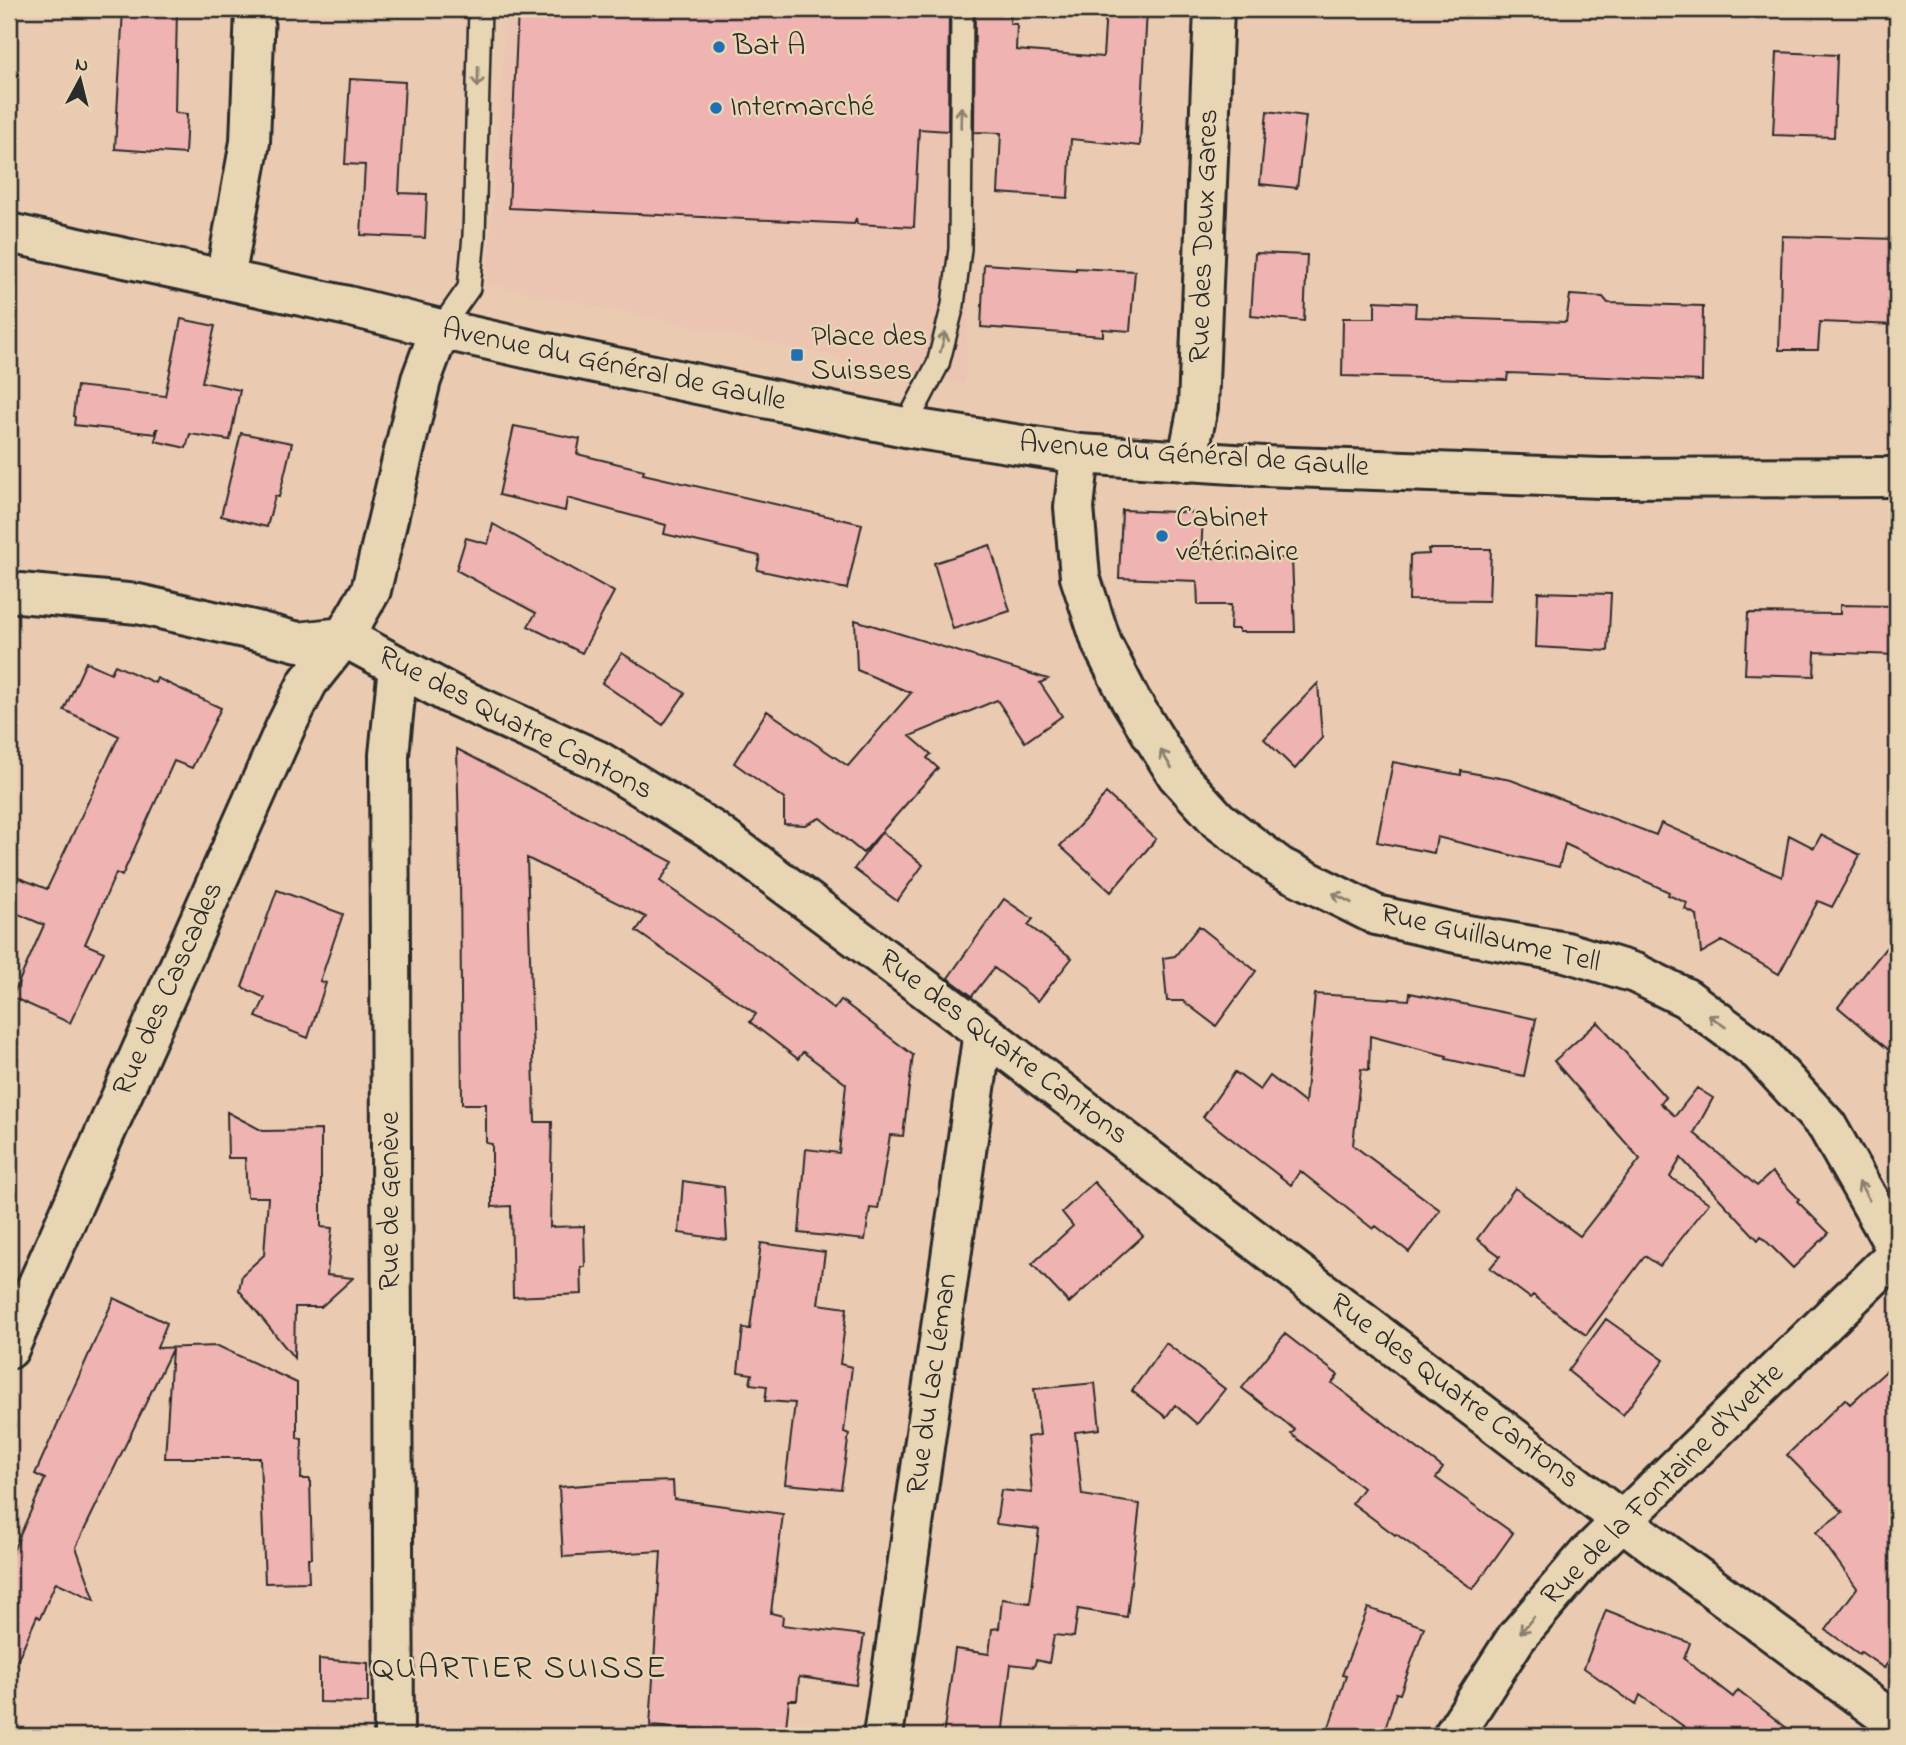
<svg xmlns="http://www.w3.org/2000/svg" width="1906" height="1745" font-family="'Indie Flower',sans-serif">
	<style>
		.built { fill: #ecc4b2 }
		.building { fill: #efb3b1; stroke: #2b2b2b; stroke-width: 2 }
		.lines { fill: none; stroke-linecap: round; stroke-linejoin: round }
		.service-casing { stroke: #2b2b2b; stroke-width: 26 }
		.minor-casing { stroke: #2b2b2b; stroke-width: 44 }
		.secondary-casing { stroke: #2b2b2b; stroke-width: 44 }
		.service { stroke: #e8d5b3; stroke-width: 21 }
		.minor { stroke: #e8d5b3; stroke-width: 38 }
		.secondary { stroke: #e8d5b3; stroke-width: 38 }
		.oneway { stroke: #8a806f }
		.poi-dot { fill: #1f6fb2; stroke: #e8d5b3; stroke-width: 2.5 }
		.labels { text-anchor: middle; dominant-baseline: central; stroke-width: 5; stroke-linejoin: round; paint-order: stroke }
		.poi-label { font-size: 30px; fill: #2b2b2b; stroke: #e8d5b3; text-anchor: start }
		.street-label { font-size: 30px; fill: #2b2b2b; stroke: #e8d5b3 }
		.quarter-label { font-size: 33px; letter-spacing: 2px; fill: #2b2b2b; stroke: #e8d5b3 }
	</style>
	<rect width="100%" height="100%" fill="#eacbb2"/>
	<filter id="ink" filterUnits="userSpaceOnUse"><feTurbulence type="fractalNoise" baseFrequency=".0143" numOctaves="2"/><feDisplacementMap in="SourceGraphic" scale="14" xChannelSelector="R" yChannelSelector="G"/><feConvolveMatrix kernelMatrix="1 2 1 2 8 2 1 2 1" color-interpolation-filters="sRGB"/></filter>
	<g filter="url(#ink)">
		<path class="built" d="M506,9H984L965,384L487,284Z"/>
		<path class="building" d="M123,9H177L175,113L187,114L185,154L115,149Z
			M518,9H949L948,131L919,129L914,227L857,224L856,218L854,224L509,208Z
			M975,9H1011L1010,24H1017L1016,50L1103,57L1106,9H1147L1140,146L1071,139L1068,198L998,193L1001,133L974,132Z
			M1777,52L1837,55L1834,137L1773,135Z
			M350,79L405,82L399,193L427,194L425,238L361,235L365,165L345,164Z
			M1267,111L1306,116L1297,188L1260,184Z
			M1782,236L1897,239V325L1820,322L1818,350H1779Z
			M1255,253L1307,255L1304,321L1251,316Z
			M984,264L1076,270V268L1135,271L1130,331L1103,329V336L981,327Z
			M1570,295L1603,297L1608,303L1703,306L1702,381L1508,373L1507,380L1342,376L1343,318H1375V301L1416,303L1415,317L1566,322Z
			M181,319L215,326L202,382L240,390L230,440L190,434L186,448L155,441L158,429H156V434L74,425L75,417L73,416L77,386L165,396Z
			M514,426L580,439L577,454L644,470L643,474L862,524L847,589L757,570L760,556L664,534L666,525L567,498L565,511L499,495Z
			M241,433L292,443L279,497L275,496L267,527L221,516Z
			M1122,510L1203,513L1201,558H1292L1295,632H1239V629H1230L1231,605H1198L1197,581L1119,578Z
			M493,524L614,592L582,653L528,626L536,613L456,570L466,538L488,544Z
			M990,545L1010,611L953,629L934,563Z
			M1428,549H1491L1489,601L1409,600L1410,555L1429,554Z
			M1538,592L1611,594L1608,651L1536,647Z
			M1840,605L1897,606V655L1815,652L1814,676L1745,674L1748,613L1840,614Z
			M855,620L1048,679L1040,683L1062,716L1025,742L997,700L910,736L931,754L927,758L938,768L863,853L820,818L805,825L784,824V799L734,763L767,711L848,766L911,693L857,670Z
			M622,653L685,693L663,725L602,683Z
			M86,662L111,673L115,665L155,683L157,678L221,708L192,768L174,761L122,876L116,873L85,944L104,952L70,1023L12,997L44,925L9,910V874L47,889L119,736L64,710Z
			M1318,683L1322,738L1295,769L1264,739Z
			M457,749L673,862L660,881L768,957L834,1009L841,1000L913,1055L903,1136L890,1135L878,1209L870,1208L865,1240L799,1233L806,1149L839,1153L846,1084L803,1052L798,1059L750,1022L756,1014L636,931L646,917L527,858L535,1122H552L550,1227L584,1226L585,1267H581L582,1294L513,1297L511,1206L492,1207V1144L486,1143V1104H462L460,875Z
			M1393,762L1461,775V771L1511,780L1656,835L1661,823L1782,877L1789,835L1814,848L1821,835L1860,855L1832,907L1818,901L1779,974L1722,941L1701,953L1697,915L1685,909L1687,903L1668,895L1669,892L1565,844L1559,867L1437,837L1434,853L1377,842Z
			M1106,793L1156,839L1111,892L1060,846L1091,813Z
			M882,832L923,865L897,901L854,869Z
			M277,890L343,914L320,981L326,983L308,1038L256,1017L265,998L242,987Z
			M1004,899L1033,919L1028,925L1072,958L1038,1001L994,968L972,996L948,978Z
			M1199,926L1256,971L1216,1026L1183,1001H1167L1163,958L1175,956Z
			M1897,934V1057L1838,1007Z
			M1410,993L1536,1019L1524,1076L1446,1059L1447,1056L1370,1036L1369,1070L1361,1069L1353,1145L1440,1210L1409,1252L1376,1226L1373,1229L1300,1171L1291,1185L1203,1117L1235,1072L1260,1090L1270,1076L1305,1103L1315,994L1409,1000Z
			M1598,1022L1666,1098L1660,1103L1675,1116L1697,1088L1713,1098L1694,1133L1757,1186L1772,1172L1799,1199L1797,1201L1829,1233L1793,1268L1761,1236L1758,1240L1681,1158L1670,1177L1709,1203L1660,1266L1645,1256L1586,1335L1533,1295L1530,1298L1490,1268L1500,1256L1477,1239L1515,1188L1580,1236L1640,1159L1554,1061Z
			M227,1112L263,1131L321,1130V1227L332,1228L327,1275L353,1278L321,1307H295L294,1358L239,1290L242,1275L264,1255L268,1197H247L245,1158H228Z
			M683,1181L724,1187L727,1240L679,1233Z
			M1094,1182L1143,1236L1069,1303L1032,1264L1073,1226L1062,1212Z
			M761,1243L825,1252L818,1304L847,1308L840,1364L852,1367L844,1432L849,1434L841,1489L785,1484L795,1403L765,1401L767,1386L750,1384L752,1374L738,1372L743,1328L750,1329Z
			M114,1298L167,1323L157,1348L218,1346L297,1383V1438L302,1439L301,1479H310L312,1558H308L309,1582L265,1583L260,1458H165L172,1349L76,1547L95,1600L56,1582L40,1618L37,1616L9,1679V1560L45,1479L35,1474Z
			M1606,1319L1664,1360L1623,1415L1568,1371Z
			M1285,1334L1338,1375L1332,1383L1443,1468L1436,1478L1513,1533L1473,1589L1396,1534L1395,1535L1352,1503L1363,1488L1291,1434L1295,1430L1242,1388Z
			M1166,1343L1225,1389L1197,1424L1175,1405L1166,1417L1132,1391Z
			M1897,1361V1650L1884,1668L1861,1652L1859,1654L1826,1630L1857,1588L1816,1532L1843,1512L1787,1455L1845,1399L1850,1404Z
			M1095,1383L1100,1429L1075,1432L1082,1495L1140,1504L1127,1617L1078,1609L1074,1637L1054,1635L1049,1663L1036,1660L1034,1667L1011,1664L1002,1736H943L955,1649L989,1654L992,1629L999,1628L1002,1599L1030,1603L1039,1529L996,1524L1001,1490L1032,1493L1027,1437L1040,1435L1034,1389Z
			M673,1481L674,1499L783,1514L771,1613L783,1616L782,1625L864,1635L856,1685L799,1677L797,1700H789L785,1736L650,1726L661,1551L563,1557L559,1487L611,1483Z
			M1368,1608L1424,1627L1400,1694L1396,1693L1383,1736H1326L1346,1676L1342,1675Z
			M1606,1610L1690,1643L1684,1659L1733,1697L1738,1690L1797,1736H1697L1640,1695L1636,1705L1584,1668Z
			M319,1659L368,1663V1703L319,1702Z"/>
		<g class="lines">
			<defs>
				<path id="service" d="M440,329L469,288L474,236L480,9
					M905,427L938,364L953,305L960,249L962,9"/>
				<path id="minor" d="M225,279L250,142L255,9
					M1080,454L1074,507L1080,577L1102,644L1130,699L1177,775L1218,820L1280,867L1376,915L1456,933L1566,952L1635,973L1686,998L1759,1052L1827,1126L1897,1250
					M1187,462L1198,407L1214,9
					M9,592L138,604L257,631L298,642L344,637L450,694L597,760L712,830L983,1032L1642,1536L1897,1724
					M9,1349L286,726L308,682L344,637L371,590L421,380L440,329
					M394,1736L389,755L398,666
					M883,1736L983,1032
					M1453,1736L1516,1638L1587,1555L1897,1253"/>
				<path id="secondary" d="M9,233L348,306L440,329L547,353L905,427L1080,454L1264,466L1601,478L1897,477"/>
			</defs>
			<use href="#service" class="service-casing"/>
			<use href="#minor" class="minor-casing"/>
			<use href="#secondary" class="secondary-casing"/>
			<use href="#service" class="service"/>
			<use href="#minor" class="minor"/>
			<use href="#secondary" class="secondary"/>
		</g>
		<defs><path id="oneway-shaft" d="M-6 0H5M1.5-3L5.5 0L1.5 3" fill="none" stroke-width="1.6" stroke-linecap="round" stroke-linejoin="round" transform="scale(1.75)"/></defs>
		<g class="oneway">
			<use href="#oneway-shaft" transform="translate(478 77) rotate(91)"/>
			<use href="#oneway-shaft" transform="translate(961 117) rotate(-89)"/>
			<use href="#oneway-shaft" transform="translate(943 342) rotate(-75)"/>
			<use href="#oneway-shaft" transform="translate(1166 759) rotate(-122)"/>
			<use href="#oneway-shaft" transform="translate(1342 898) rotate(-153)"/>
			<use href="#oneway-shaft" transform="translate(1717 1021) rotate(-144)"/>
			<use href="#oneway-shaft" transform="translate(1864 1191) rotate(-119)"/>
			<use href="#oneway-shaft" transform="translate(1527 1625) rotate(130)"/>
		</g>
	</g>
	<g class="poi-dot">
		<circle cx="719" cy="47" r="7"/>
		<circle cx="716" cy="108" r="7"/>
		<rect x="790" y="348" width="14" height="14" rx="3.5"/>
		<circle cx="1162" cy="536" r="7"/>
	</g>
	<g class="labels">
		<g class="poi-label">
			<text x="733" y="47">Bat A</text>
			<text x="730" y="108">Intermarché</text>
			<text x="811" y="338">Place des<tspan x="811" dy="34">Suisses</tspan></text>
			<text x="1176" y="519">Cabinet<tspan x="1176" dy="34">vétérinaire</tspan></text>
		</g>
		<g class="street-label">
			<text transform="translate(1205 236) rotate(-88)">Rue des Deux Gares</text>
			<text transform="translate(614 366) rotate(12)">Avenue du Général de Gaulle</text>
			<text transform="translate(1194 456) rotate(4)">Avenue du Général de Gaulle</text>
			<text transform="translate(515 724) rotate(27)">Rue des Quatre Cantons</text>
			<text transform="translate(1490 939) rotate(13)">Rue Guillaume Tell</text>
			<text transform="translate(169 989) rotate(-66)">Rue des Cascades</text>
			<text transform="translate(1003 1048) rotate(37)">Rue des Quatre Cantons</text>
			<text transform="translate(391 1201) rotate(-90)">Rue de Genève</text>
			<text transform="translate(933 1384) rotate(-82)">Rue du Lac Léman</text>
			<text transform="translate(1454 1392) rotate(37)">Rue des Quatre Cantons</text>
			<text transform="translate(1663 1485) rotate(-45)">Rue de la Fontaine d’Yvette</text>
		</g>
		<g class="quarter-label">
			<text x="520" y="1669">QUARTIER SUISSE</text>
		</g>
	</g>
	<rect width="1906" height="1745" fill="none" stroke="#e8d5b3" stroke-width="35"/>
	<rect x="18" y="18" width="1871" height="1710" fill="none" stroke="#2b2b2b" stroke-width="2.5" filter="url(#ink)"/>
	<g transform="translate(80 80) rotate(7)" stroke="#e8d5b3" stroke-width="5" paint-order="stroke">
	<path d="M0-5L12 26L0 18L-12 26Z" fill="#2b2b2b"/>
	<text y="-10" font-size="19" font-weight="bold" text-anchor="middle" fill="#2b2b2b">N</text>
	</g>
</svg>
